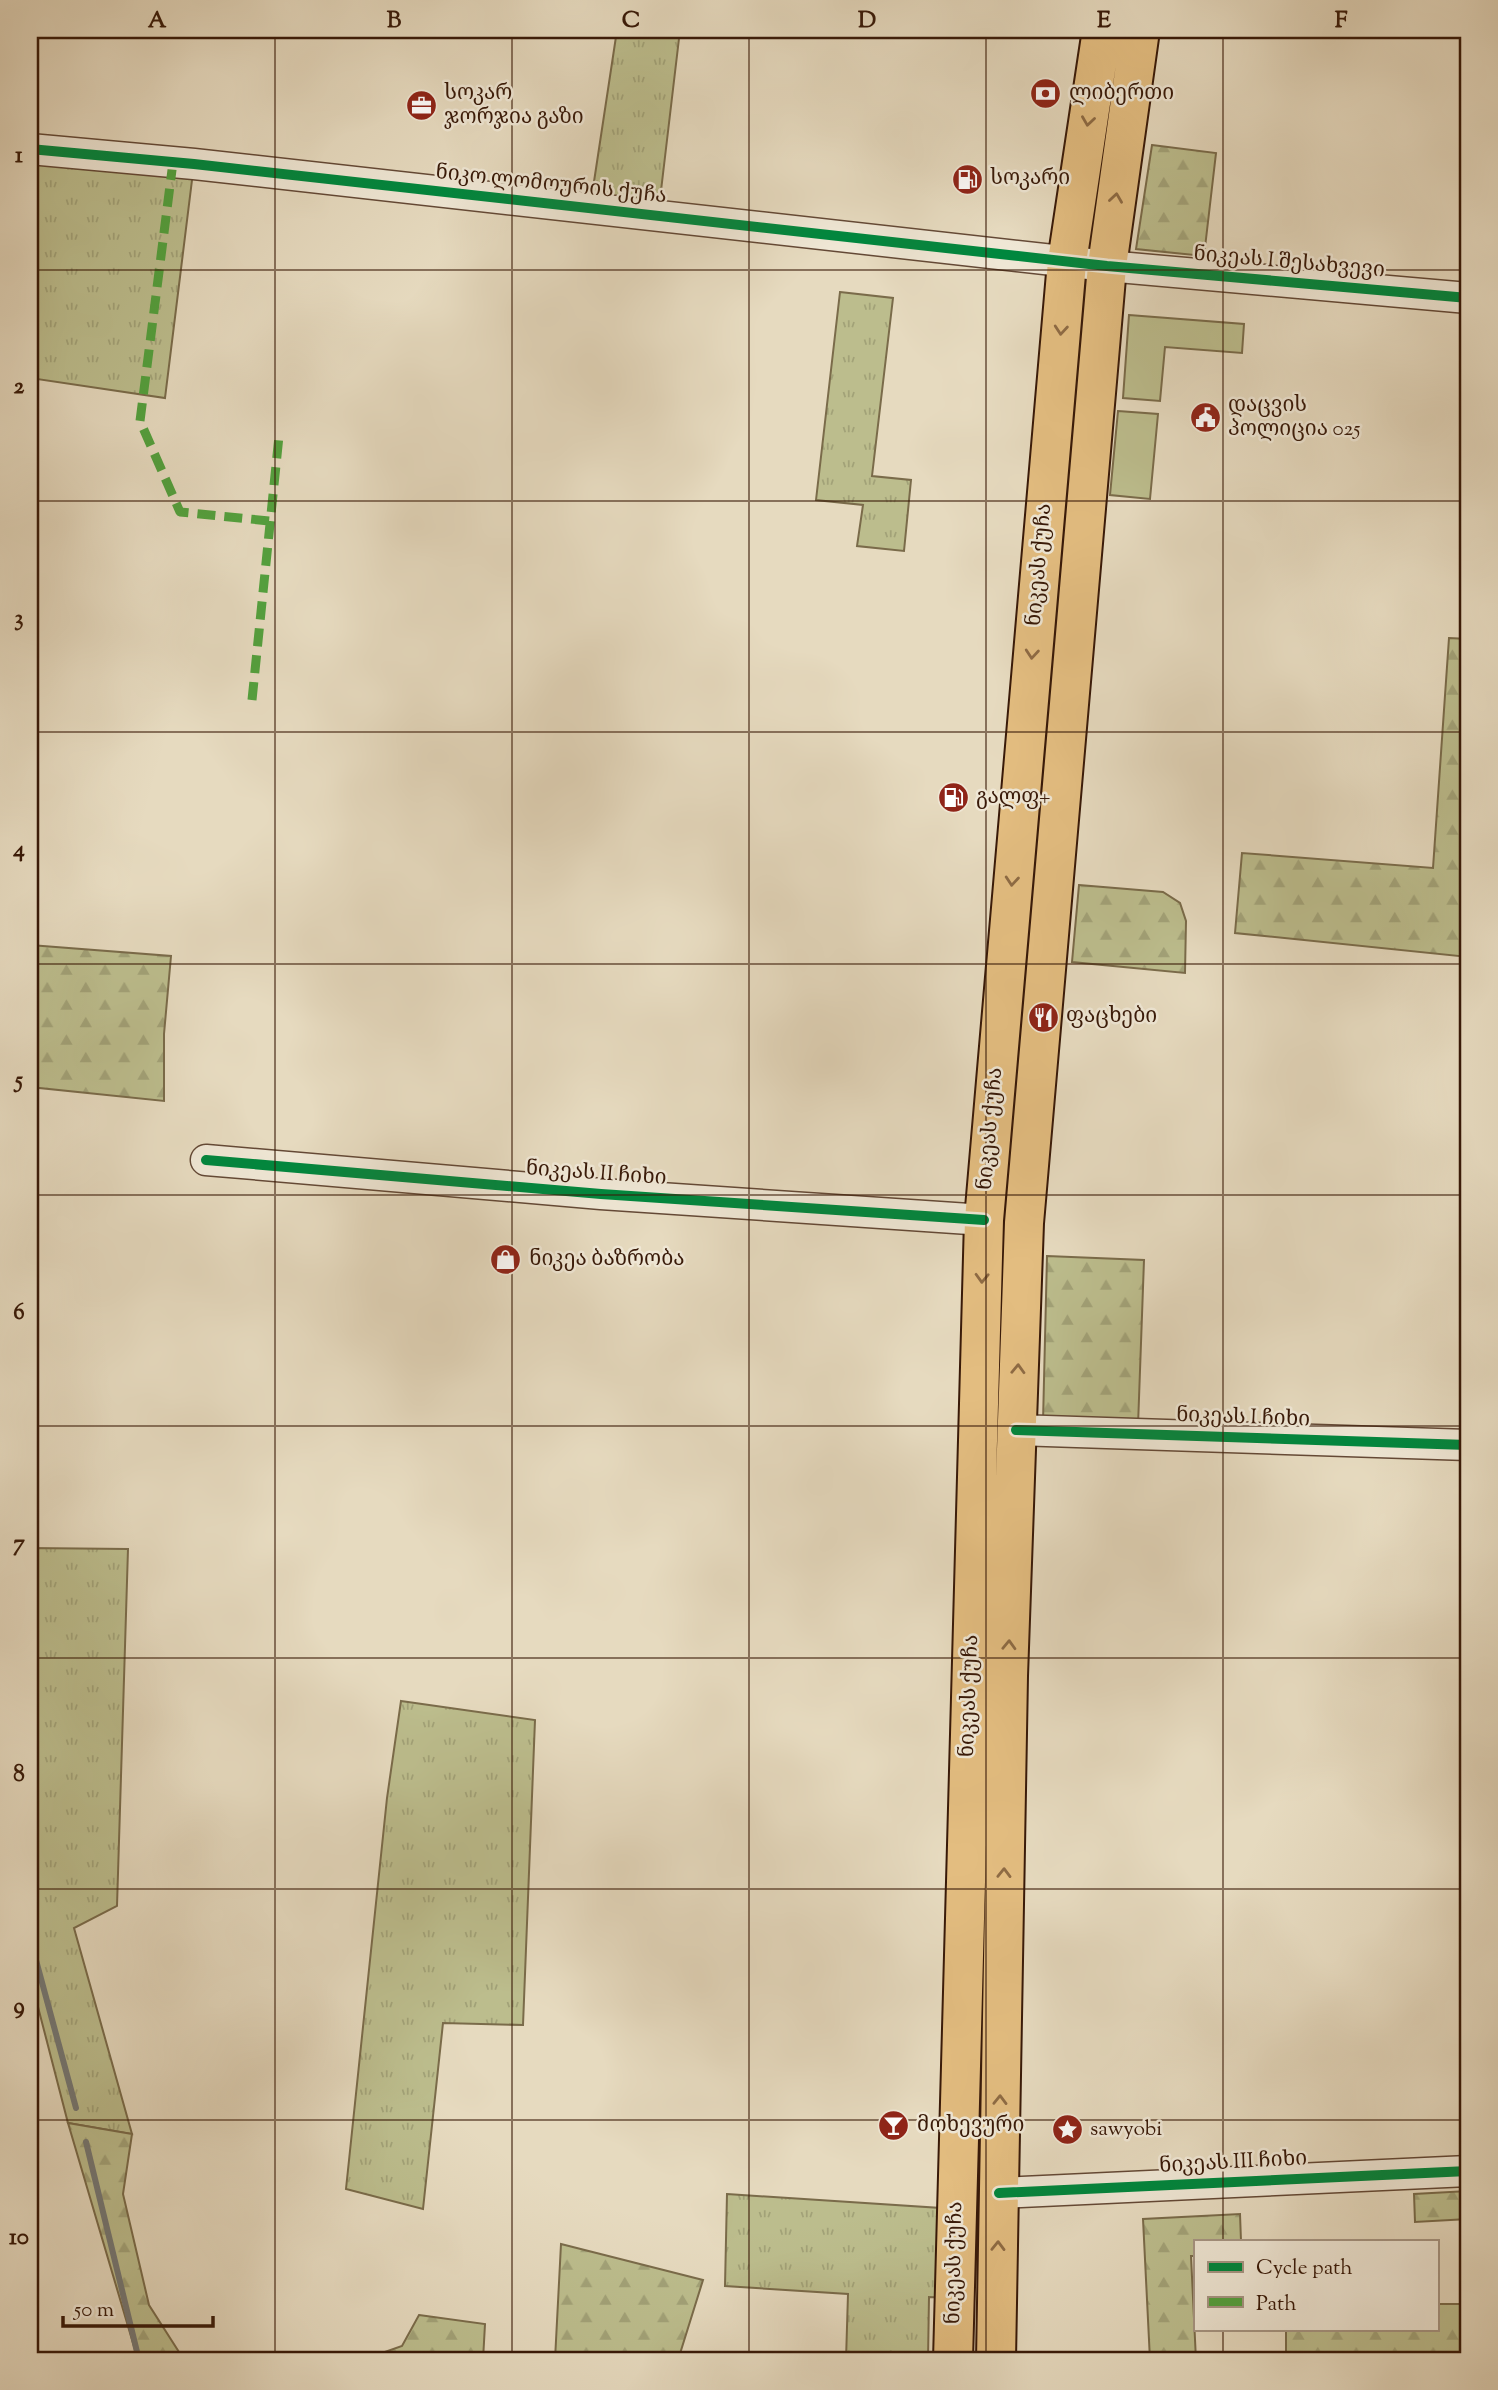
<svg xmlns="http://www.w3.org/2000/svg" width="1498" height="2390" font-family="'Sorts Mill Goudy','Noto Serif Georgian',serif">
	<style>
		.grass { fill: url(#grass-tufts); stroke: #7a6b4a; stroke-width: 2 }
		.forest { fill: url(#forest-firs); stroke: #7a6b4a; stroke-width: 2 }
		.garden { fill: #bcbd8d; stroke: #7a6b4a; stroke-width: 2 }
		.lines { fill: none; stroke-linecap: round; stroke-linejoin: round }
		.stream { stroke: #757875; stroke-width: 6 }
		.minor-casing { stroke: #644936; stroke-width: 33 }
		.major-casing { stroke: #381908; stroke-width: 42 }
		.minor { stroke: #efe7d5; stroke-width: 30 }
		.major { stroke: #e3bd80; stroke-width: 38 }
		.quiet { stroke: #53a13e; stroke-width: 9; stroke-dasharray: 18 9; stroke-linecap: butt }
		.cycleway-casing { stroke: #efe7d5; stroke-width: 15 }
		.cycleway { stroke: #00873e; stroke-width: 10 }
		.oneway { stroke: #8e6b44 }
		.grid { fill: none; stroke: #381908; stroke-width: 2; stroke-opacity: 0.55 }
		.labels { text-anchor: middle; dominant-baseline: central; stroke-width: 5; stroke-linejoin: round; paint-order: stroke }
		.poi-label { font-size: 21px; fill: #381908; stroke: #efe7d5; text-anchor: start }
		.street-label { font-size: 21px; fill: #381908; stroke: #efe7d5 }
		.neatline { fill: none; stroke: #381908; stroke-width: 2.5 }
		.grid-label { font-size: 23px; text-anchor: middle; font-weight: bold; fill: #381908 }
	</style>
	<defs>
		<pattern id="grass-tufts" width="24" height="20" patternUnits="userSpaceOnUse" patternTransform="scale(1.75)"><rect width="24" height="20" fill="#bcbd8d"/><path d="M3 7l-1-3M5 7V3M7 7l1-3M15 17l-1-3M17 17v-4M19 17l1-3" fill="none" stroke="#a2a278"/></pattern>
		<pattern id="forest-firs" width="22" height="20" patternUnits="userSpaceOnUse" patternTransform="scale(1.75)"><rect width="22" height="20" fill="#bcbd8d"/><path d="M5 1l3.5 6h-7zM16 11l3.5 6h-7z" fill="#a2a278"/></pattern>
	</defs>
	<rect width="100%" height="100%" fill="#e6dabf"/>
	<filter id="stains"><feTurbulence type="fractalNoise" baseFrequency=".00286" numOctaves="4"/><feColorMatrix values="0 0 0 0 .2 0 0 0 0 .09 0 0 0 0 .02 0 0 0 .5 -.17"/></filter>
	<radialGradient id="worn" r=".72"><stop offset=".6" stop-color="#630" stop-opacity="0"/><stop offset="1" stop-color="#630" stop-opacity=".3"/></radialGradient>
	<path class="grass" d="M617,30H680L658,216L590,208Z
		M30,146L194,164L165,398L30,378Z
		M840,292L893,298L872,476L911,480L904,551L857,546L863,505L816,500Z
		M30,1548L128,1549L117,1906L74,1928L132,2134L68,2123L30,1976Z
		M401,1701L535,1720L523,2025L443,2023L423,2209L346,2189L387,1798Z
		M727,2194L956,2209L953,2298L929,2297L928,2360H846L848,2294L725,2286Z"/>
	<path class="forest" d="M1152,145L1216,153L1204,256L1136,249Z
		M1449,638L1468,639V957L1235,933L1242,853L1433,868Z
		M1079,885L1163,892L1180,903L1186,921L1185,973L1072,962Z
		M30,945L171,956L164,1034V1101L30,1087Z
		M1047,1256L1144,1260L1138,1426L1043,1422Z
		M68,2123L132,2134L123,2194L149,2305L179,2352L194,2360H138Z
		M1468,2191V2219L1415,2222L1414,2194Z
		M1240,2214L1241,2241H1195V2256H1191L1196,2360H1150L1143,2219Z
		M561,2244L703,2280L678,2360H555Z
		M1437,2304H1468V2360H1286V2329H1437Z
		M419,2315L485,2324L483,2360H362L402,2346Z"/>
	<path class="garden" d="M1129,315L1244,324L1242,353L1165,347L1160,401L1123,398Z
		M1118,411L1158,414L1150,499L1110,495Z"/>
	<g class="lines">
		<path class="stream" d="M30,1938L76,2108
			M86,2142L139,2360"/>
		<defs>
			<path id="minor" d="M30,149L194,164L1107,266L1468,298
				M206,1160L601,1194L984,1220
				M1016,1430L1468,1445
				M999,2193L1468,2171"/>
			<path id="major" d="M953,2360L984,1220L1067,262L1102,30
				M996,2360L1008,1676L1024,1223L1107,266L1140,30"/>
		</defs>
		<use href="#minor" class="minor-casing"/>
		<use href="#major" class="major-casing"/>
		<use href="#minor" class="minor"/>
		<use href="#major" class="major"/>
		<path class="quiet" d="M173,162L140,421L180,512L270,521
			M252,700L279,436"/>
		<defs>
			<path id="cycleway" d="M30,149L194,164L1107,266L1468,298
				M206,1160L601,1194L984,1220
				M1016,1430L1468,1445
				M999,2193L1468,2171"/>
		</defs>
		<use href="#cycleway" class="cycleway-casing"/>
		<use href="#cycleway" class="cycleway"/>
	</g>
	<defs><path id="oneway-chevron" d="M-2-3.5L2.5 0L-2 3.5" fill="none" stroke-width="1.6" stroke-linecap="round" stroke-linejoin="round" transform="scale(1.75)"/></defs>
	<g class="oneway">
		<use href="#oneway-chevron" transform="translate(1088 121) rotate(98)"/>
		<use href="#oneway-chevron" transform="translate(1116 198) rotate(-82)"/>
		<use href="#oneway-chevron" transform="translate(1061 330) rotate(95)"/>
		<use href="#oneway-chevron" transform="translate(1032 654) rotate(95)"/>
		<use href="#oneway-chevron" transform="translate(1012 881) rotate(95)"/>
		<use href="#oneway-chevron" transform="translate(982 1278) rotate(92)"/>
		<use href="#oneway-chevron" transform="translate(1018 1369) rotate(-88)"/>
		<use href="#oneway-chevron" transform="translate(1009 1645) rotate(-88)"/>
		<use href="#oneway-chevron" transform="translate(1004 1873) rotate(-89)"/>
		<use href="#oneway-chevron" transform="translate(1000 2100) rotate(-89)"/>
		<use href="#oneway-chevron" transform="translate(998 2246) rotate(-89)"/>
	</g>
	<path class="grid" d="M275,30V2360M512,30V2360M749,30V2360M986,30V2360M1223,30V2241M30,270H1468M30,501H1468M30,732H1468M30,964H1468M30,1195H1468M30,1426H1468M30,1658H1468M30,1889H1468M30,2120H1468M1223,2329V2360"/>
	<defs>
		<symbol id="bank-disc" viewBox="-11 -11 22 22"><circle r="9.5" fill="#8f2418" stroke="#efe7d5"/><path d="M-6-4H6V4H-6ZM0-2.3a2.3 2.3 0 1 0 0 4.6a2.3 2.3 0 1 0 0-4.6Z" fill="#fff"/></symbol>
		<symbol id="office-disc" viewBox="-11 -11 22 22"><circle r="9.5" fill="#8f2418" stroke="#efe7d5"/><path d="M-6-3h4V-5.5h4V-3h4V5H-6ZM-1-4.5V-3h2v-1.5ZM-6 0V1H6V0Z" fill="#fff"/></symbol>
		<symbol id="fuel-disc" viewBox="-11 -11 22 22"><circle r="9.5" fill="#8f2418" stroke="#efe7d5"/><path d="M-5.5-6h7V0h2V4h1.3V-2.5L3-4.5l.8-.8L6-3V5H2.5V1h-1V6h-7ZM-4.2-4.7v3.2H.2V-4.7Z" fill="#fff"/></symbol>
		<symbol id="civic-disc" viewBox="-11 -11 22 22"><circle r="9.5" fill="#8f2418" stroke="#efe7d5"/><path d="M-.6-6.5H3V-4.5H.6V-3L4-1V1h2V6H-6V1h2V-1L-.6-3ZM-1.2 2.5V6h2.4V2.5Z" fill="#fff"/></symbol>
		<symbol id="restaurant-disc" viewBox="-11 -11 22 22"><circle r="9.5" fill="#8f2418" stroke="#efe7d5"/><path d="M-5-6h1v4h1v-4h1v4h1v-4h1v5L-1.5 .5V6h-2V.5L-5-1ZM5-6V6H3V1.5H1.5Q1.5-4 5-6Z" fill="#fff"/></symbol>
		<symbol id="shop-disc" viewBox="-11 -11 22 22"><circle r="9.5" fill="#8f2418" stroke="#efe7d5"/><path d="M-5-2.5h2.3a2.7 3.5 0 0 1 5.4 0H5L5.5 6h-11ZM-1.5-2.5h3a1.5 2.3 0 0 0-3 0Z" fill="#fff"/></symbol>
		<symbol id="bar-disc" viewBox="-11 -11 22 22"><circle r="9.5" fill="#8f2418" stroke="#efe7d5"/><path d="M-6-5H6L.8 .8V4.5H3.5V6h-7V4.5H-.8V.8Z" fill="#fff"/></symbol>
		<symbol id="sight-disc" viewBox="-11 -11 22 22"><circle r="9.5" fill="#8f2418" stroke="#efe7d5"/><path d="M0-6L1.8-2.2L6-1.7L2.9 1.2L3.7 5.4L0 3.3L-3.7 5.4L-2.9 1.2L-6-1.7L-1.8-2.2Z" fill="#fff"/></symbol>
	</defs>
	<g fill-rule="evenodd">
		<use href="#bank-disc" x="1028" y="76" width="35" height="35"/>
		<use href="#office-disc" x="404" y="88" width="35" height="35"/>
		<use href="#fuel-disc" x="950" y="162" width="35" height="35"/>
		<use href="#civic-disc" x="1188" y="400" width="35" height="35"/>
		<use href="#fuel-disc" x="936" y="780" width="35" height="35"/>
		<use href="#restaurant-disc" x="1026" y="1000" width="35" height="35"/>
		<use href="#shop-disc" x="488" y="1242" width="35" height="35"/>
		<use href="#bar-disc" x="876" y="2108" width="35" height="35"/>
		<use href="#sight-disc" x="1050" y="2112" width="35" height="35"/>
	</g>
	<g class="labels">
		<g class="poi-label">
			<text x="444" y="94">სოკარ<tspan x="444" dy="24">ჯორჯია გაზი</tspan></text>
			<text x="1069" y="94">ლიბერთი</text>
			<text x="990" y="179">სოკარი</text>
			<text x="1228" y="406">დაცვის<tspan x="1228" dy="24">პოლიცია 025</tspan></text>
			<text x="976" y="798">გალფ+</text>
			<text x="1066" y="1017">ფაცხები</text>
			<text x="529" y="1260">ნიკეა ბაზრობა</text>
			<text x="917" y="2126">მოხევური</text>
			<text x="1090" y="2130">sawyobi</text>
		</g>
		<g class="street-label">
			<text transform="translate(551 185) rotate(6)">ნიკო ლომოურის ქუჩა</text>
			<text transform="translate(1289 263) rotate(5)">ნიკეას I შესახვევი</text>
			<text transform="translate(1040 565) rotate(-85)">ნიკეას ქუჩა</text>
			<text transform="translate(991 1129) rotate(-85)">ნიკეას ქუჩა</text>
			<text transform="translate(596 1174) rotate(4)">ნიკეას II ჩიხი</text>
			<text transform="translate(1243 1418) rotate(2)">ნიკეას I ჩიხი</text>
			<text transform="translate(970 1696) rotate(-88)">ნიკეას ქუჩა</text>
			<text transform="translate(1233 2163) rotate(-3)">ნიკეას III ჩიხი</text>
			<text transform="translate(955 2263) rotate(-89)">ნიკეას ქუჩა</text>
		</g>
	</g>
	<rect width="1498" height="2390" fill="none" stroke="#e6dabf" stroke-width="77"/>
	<rect x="1194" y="2240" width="245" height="91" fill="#efe7d5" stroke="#a69583" stroke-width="2"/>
	<rect x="1208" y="2262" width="35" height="10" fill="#00873e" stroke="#a69583" stroke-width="2"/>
	<text x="1256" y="2274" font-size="21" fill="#381908">Cycle path</text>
	<rect x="1208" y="2297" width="35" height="10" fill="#53a13e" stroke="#a69583" stroke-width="2"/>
	<text x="1256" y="2310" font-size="21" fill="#381908">Path</text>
	<path d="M63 2316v10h150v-10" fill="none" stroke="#381908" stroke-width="3.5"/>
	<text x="74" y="2316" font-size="21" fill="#381908" stroke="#efe7d5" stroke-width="5" paint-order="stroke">50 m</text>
	<rect x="38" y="38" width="1422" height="2314" class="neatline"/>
	<g class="grid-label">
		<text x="157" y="27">A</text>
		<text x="394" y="27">B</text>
		<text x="631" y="27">C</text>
		<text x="867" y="27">D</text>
		<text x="1104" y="27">E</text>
		<text x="1341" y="27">F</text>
		<text x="19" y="162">1</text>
		<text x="19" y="393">2</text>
		<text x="19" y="625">3</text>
		<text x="19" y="856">4</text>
		<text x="19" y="1087">5</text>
		<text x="19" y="1319">6</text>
		<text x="19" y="1550">7</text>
		<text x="19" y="1781">8</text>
		<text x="19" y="2013">9</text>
		<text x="19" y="2244">10</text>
	</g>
	<rect width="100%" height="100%" filter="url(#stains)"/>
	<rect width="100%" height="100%" fill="url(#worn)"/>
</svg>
